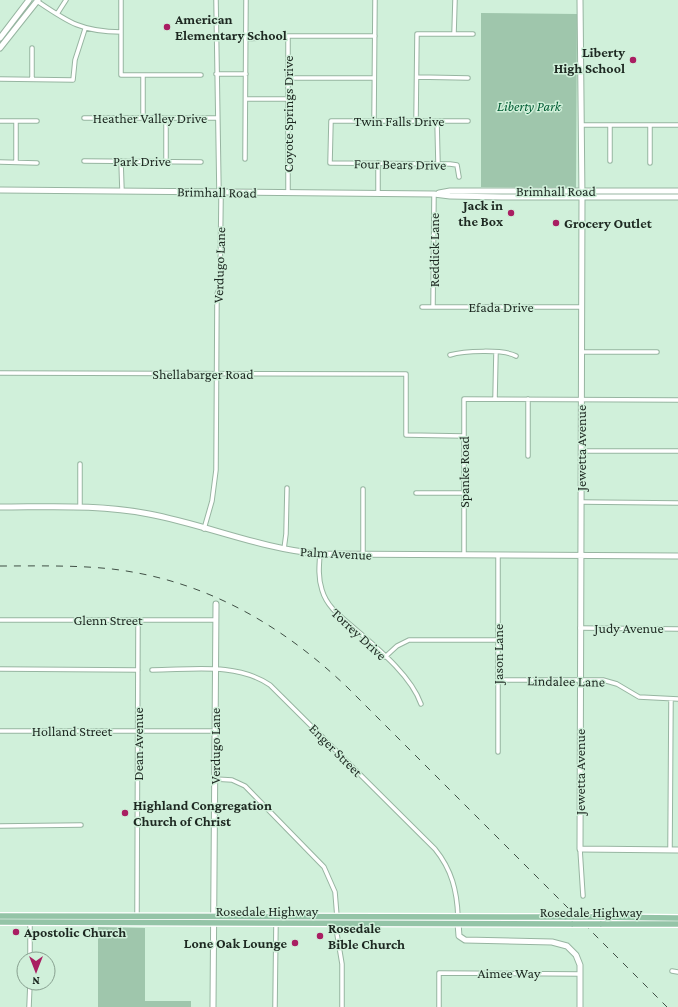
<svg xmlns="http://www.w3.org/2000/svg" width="678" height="1007" font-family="'Crimson Pro',serif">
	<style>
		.green { fill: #9fc6ac }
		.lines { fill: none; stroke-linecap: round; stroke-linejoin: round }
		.street-casing { stroke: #97b5a1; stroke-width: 5.5 }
		.secondary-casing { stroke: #97b5a1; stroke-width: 7 }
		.primary-casing { stroke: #fff; stroke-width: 8 }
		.street { stroke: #fff; stroke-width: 3.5 }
		.secondary { stroke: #fff; stroke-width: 5 }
		.primary { stroke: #94c4a7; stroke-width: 5.5 }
		.rail { stroke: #404f45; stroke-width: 1; stroke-dasharray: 7 7; stroke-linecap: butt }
		.primary-bridge-casing { stroke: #fff; stroke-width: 8; stroke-linecap: butt }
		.primary-bridge { stroke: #94c4a7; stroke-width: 5.5 }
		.poi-dot { fill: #a91e62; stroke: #d0f0da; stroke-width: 1.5 }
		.labels { text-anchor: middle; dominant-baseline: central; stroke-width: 3; stroke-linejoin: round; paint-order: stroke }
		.poi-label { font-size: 14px; font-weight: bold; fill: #1d2821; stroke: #d0f0da; text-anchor: start }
		.park-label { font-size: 14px; font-style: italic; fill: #005b32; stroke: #d0f0da }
		.street-label { font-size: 14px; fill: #1d2821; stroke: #d0f0da }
	</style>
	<rect width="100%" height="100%" fill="#d0f0da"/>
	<path class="green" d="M481,13L577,14L576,188L481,187Z
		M98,927L145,928V1001H191V1007H98Z"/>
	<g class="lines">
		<defs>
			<path id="street" d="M121,0V75H201
				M37,1C68,22 82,32 121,32
				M57,14L66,0
				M454,34L455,0
				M246,39L288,36H375
				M216,74H246
				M417,77L468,78
				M288,78H374
				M0,79L73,80L75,60L85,29
				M32,79V48
				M246,99H288
				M84,118H217
				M143,118V75
				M0,121H37
				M374,121L375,0
				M416,121L417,34H473
				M437,121L438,164
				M581,125H678
				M245,159L246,0
				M84,161L201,162
				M121,161L122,191
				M166,161V118
				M610,161V125
				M0,162L37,163
				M16,162V121
				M650,163V125
				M459,177L457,165L450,164L330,163L331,121H468
				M288,193V36
				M378,193V163
				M422,307H581
				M433,307L434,194
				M581,352H657
				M450,355C463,351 504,349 516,356
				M0,373L406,374V435L464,436
				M495,399L496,352
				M581,451H678
				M528,456V399
				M416,493H464
				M581,502L678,503
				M80,507V464
				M204,529L212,501L216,470L217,294L220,287L221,199L219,192L216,0
				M284,549L286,534L287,488
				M320,554C319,566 318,578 322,590C327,607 340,616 353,627C376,647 411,675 421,704
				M363,555V489
				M464,555V399L678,400
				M0,620H216
				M580,628L678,629
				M385,657L397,646L409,640H498
				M0,669L138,670
				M152,670C191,670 236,662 270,685L435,849C452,870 457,891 458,917
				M498,680H603L617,684L639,697L678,699
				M0,731H215
				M498,752V556
				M215,779L232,780L245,786L324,867L335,892L337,917
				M0,826L81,825
				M580,849L583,896
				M670,850L671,699
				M137,916L138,620
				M338,923L337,934L342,964V1007
				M30,959V923
				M672,971L678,972
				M29,1007L30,983
				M275,1007L276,922
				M439,1007V973L580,974"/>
			<path id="secondary" d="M580,0L582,198L580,849L678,850
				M0,38L29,0
				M0,48L38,0
				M0,190L434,194L450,196L502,197H678
				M439,193L450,191H678
				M0,507C49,507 100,504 149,514C207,525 261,549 320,554L678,556
				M458,923L459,936L465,940L552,942L567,946L576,955L580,965V1007
				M213,1007L216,604"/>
			<path id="primary" d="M0,916L566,917
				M593,917L678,918
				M0,922L573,924
				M600,924H678"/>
		</defs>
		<use href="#street" class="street-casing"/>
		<use href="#secondary" class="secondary-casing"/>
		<use href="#primary" class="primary-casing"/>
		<use href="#street" class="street"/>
		<use href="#secondary" class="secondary"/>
		<use href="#primary" class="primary"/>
		<path class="rail" d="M0,566C37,566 75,565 112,569C204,580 281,624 347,687L667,1007"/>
		<defs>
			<path id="primary-bridge" d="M566,917H593
				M573,924H600"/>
		</defs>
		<use href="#primary-bridge" class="primary-bridge-casing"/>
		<use href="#primary-bridge" class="primary-bridge"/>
	</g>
	<g class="poi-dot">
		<circle cx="167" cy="27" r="4"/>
		<circle cx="633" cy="60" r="4"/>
		<circle cx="511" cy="213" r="4"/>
		<circle cx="556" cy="223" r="4"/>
		<circle cx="125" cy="813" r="4"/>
		<circle cx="16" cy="932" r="4"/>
		<circle cx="320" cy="936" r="4"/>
		<circle cx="295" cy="943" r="4"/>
	</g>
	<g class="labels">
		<g class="poi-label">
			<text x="175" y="19">American<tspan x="175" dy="16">Elementary School</tspan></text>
			<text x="625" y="52" text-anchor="end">Liberty<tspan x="625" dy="16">High School</tspan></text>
			<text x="503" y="205" text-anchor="end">Jack in<tspan x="503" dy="16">the Box</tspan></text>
			<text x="564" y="223">Grocery Outlet</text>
			<text x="133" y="805">Highland Congregation<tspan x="133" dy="16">Church of Christ</tspan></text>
			<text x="328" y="928">Rosedale<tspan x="328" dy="16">Bible Church</tspan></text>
			<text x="24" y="932">Apostolic Church</text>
			<text x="287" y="943" text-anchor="end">Lone Oak Lounge</text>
		</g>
		<g class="park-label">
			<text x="529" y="106">Liberty Park</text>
		</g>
		<g class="street-label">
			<text transform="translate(288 114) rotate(-90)">Coyote Springs Drive</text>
			<text x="150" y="118">Heather Valley Drive</text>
			<text x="399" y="121">Twin Falls Drive</text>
			<text x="142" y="161">Park Drive</text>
			<text transform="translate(400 164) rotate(1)">Four Bears Drive</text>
			<text x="556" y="191">Brimhall Road</text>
			<text transform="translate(217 192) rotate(1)">Brimhall Road</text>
			<text transform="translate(434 250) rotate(-90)">Reddick Lane</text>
			<text transform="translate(219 265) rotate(-88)">Verdugo Lane</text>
			<text x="501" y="307">Efada Drive</text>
			<text x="203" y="374">Shellabarger Road</text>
			<text transform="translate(581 448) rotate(-90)">Jewetta Avenue</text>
			<text transform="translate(464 472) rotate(-90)">Spanke Road</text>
			<text transform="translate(336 553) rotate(3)">Palm Avenue</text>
			<text x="108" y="620">Glenn Street</text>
			<text x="629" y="628">Judy Avenue</text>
			<text transform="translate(359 634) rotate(43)">Torrey Drive</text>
			<text transform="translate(498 654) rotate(-90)">Jason Lane</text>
			<text transform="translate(566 681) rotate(1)">Lindalee Lane</text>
			<text x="72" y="731">Holland Street</text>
			<text transform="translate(138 744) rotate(-90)">Dean Avenue</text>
			<text transform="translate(215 746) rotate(-90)">Verdugo Lane</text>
			<text transform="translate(336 750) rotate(45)">Enger Street</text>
			<text transform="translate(580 772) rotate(-90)">Jewetta Avenue</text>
			<text x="267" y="911">Rosedale Highway</text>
			<text x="591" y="912">Rosedale Highway</text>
			<text x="509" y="973">Aimee Way</text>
		</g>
	</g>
	<g transform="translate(36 971) rotate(180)"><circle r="19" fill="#d0f0da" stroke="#88a090"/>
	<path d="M0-3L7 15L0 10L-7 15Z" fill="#a91e62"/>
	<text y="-6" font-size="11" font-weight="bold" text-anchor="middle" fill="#1d2821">N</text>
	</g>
</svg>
